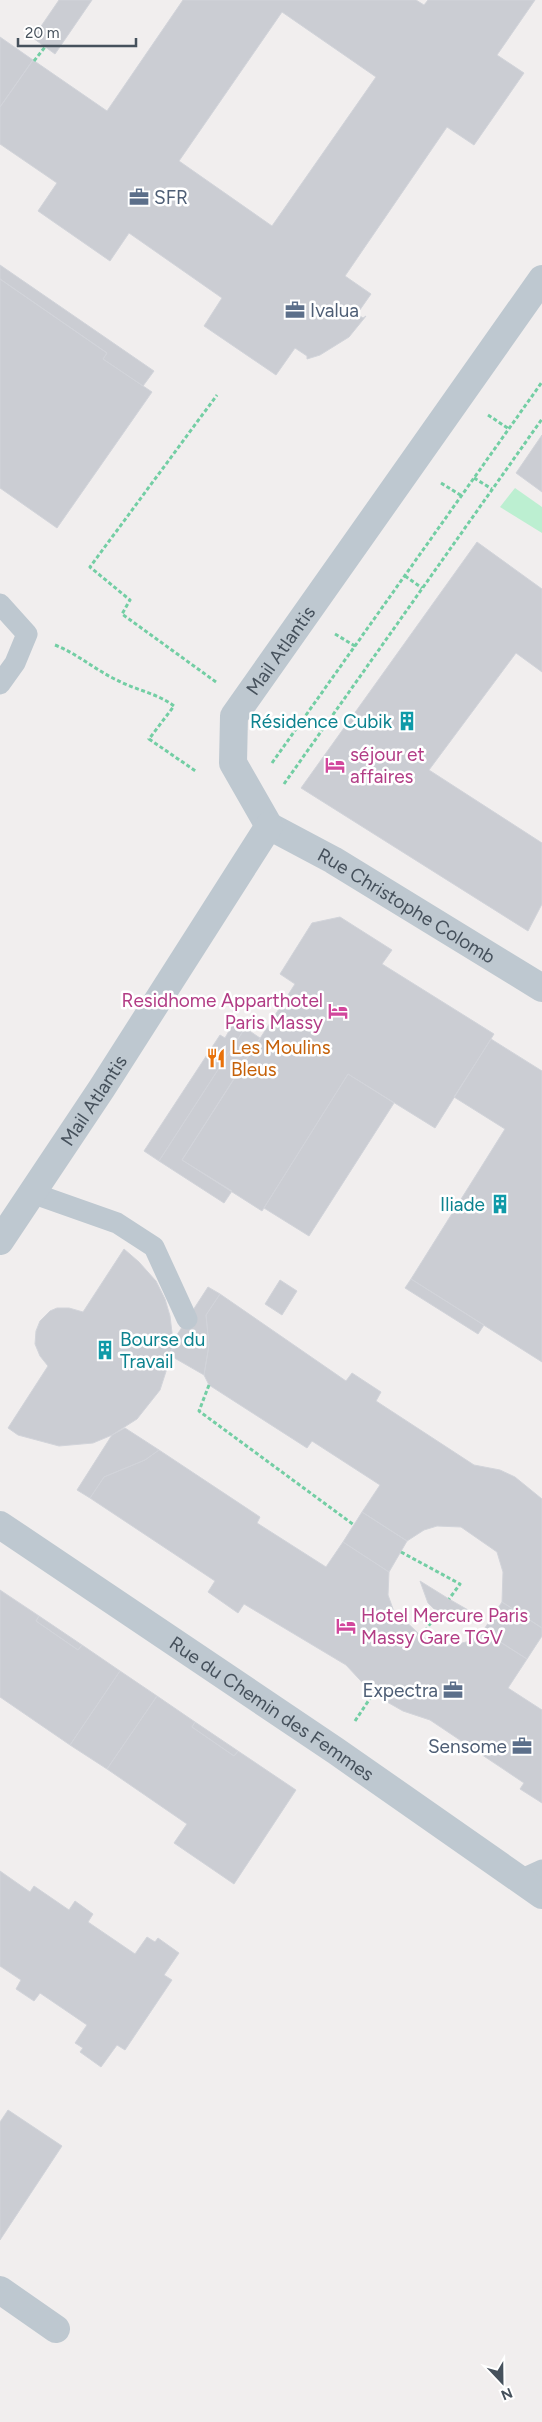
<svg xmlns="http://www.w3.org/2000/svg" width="542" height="2422" font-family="Figtree,sans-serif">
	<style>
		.green { fill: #bcefd1 }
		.building { fill: #cbcdd3; stroke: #d2d4da; fill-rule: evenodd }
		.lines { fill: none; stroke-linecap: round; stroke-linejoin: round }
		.path { stroke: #73cea4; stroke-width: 3; stroke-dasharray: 4 2.5; stroke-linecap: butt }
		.service { stroke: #bec8d0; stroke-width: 21 }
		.minor { stroke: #bec8d0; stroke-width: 28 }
		.tertiary { stroke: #bec8d0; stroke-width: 28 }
		.labels { text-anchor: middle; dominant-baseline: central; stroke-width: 5; stroke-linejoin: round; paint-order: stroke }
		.service-label { font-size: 19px; fill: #4e5e75; stroke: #fff; text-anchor: start }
		.street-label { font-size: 19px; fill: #46515c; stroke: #fff }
		.culture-label { font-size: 19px; fill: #0d838f; stroke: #fff; text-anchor: end }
		.hotel-label { font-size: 19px; fill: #b23c85; stroke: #fff; text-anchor: start }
		.food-label { font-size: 19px; fill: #c56008; stroke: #fff; text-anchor: start }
	</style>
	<rect width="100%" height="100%" fill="#f1eeee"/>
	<path class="green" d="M515,488L542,507V533L500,507Z"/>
	<path class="building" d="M59,0H92L55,54L33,38Z
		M183,0H416L424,5L428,0H535L497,55L524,73L474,145L447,127L345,276L371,294L357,314L363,318L366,316L362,321L349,337L320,355L307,359V356L295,348L276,375L204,326L222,298L129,233L110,261L38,211L57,183L0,144V107L33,60L107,111ZM282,12L376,77L272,226L179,161Z
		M0,37L33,60L0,107Z
		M0,265L154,371L143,386L103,359L107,353L0,279Z
		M0,279L107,353L103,359L152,392L57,528L0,488Z
		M542,435V492L516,473Z
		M477,542L542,589V672L516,653L429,770L542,843V904L528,931L301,788Z
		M340,917L392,950L382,964L494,1034L435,1128L348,1074L262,1211L182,1160L295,984L280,974L312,923Z
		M234,1022L245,1028L159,1161L144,1151L220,1035L225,1038Z
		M245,1028L260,1038L182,1160L232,1191L224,1203L159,1161Z
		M491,1039L542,1071V1362L411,1279L505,1129L454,1097Z
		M348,1074L394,1103L309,1236L264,1208Z
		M124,1249L139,1262L156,1281L165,1299L170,1316L173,1341L171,1356L160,1390L137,1419L112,1435L93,1443L59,1446L18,1435L8,1428L48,1366L40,1356L35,1344L36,1331L40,1321L50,1311L57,1308H69L83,1312Z
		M411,1279L484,1325L478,1334L405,1288Z
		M280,1280L297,1291L282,1315L265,1304Z
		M208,1287L220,1294L206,1315L209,1345L204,1375L171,1356L173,1341Z
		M220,1294L346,1381L352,1373L381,1392L376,1401L474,1465L500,1470L515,1477L542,1499V1628L502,1602L503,1572L497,1552L461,1527L437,1526L424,1530L407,1541L362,1512L380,1485L312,1441L307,1448L209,1385L204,1375L209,1345L206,1315Z
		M125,1428L159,1450L145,1460L104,1477L90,1498L77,1490L112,1435Z
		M159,1450L260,1517L257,1523L326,1567L343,1542L389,1572L388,1595L393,1609L421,1636L439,1645H454L470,1641L483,1631L527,1659L508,1688L542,1710V1803L520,1789L524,1783L430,1720L403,1711L373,1694L346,1665L244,1604L238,1613L208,1592L215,1581L90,1498L104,1477L145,1460Z
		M362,1512L407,1541L389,1572L343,1542Z
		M420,1581L449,1599L475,1614L457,1620L448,1619L438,1613L428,1603Z
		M0,1590L39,1616L36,1621L78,1650L82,1645L120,1671L70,1745L0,1697Z
		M502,1602L542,1628V1636L527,1659L483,1631Z
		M39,1616L82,1645L78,1650L36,1621Z
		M120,1671L157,1696L107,1769L70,1745Z
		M157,1696L195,1722L192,1727L234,1756L238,1751L296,1790L234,1884L174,1843L187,1824L107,1769Z
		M195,1722L238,1751L234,1756L192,1727Z
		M0,1871L30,1892L34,1886L69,1910L75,1901L93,1914L88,1922L135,1954L147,1937L155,1942L158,1938L179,1953L164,1975L172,1980L125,2050L117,2045L101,2067L80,2052L83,2048L75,2043L87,2025L40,1993L34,2001L16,1989L21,1980L0,1966Z
		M8,2110L62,2146L0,2240V2122Z"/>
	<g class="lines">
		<path class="path" d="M34,61L45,47
			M488,415L509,429
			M474,478L492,489
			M441,483L462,496
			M405,576L422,588
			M335,634L355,646
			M55,645C78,654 95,670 117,680C135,690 157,693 174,706L149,739L197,772
			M216,682L122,614L130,600L90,567L217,395
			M272,763L542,382
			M284,784L542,419
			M209,1385L199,1411L354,1525
			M401,1552L460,1584L449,1599
			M421,1636L438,1613
			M355,1721L373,1694"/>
		<path class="service" d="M0,604L27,634L15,663L0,684
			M32,1193L117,1223L154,1247L187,1319
			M520,1880L542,1870"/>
		<g class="minor">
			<path id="s1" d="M269,826L233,763L234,716L542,279"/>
			<path id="s2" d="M269,826L333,860L542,988"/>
			<path id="s3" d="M0,1241L102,1088L269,826"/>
			<path d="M0,2290L56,2329"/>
		</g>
		<path class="tertiary" id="s4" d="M0,1525L336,1751L542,1895"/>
	</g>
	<defs>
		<symbol id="office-bare" viewBox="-9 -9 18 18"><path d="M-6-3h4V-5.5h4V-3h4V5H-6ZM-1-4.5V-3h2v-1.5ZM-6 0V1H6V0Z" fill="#5c6f8a" stroke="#fff" stroke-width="2.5" paint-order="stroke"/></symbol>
		<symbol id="building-bare" viewBox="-9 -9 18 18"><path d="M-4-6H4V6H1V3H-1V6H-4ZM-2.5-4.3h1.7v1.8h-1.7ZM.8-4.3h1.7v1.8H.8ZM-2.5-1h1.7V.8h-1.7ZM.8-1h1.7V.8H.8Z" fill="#0f9aa8" stroke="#fff" stroke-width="2.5" paint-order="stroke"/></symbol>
		<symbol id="hotel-bare" viewBox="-9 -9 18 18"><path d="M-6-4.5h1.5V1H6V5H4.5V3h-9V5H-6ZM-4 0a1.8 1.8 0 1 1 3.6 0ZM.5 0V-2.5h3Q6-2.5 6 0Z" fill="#d1479c" stroke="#fff" stroke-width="2.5" paint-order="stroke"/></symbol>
		<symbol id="restaurant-bare" viewBox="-9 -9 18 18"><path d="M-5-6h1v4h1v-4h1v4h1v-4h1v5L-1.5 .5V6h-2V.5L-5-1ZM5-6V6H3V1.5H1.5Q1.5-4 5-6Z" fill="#e8710a" stroke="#fff" stroke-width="2.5" paint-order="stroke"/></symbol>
	</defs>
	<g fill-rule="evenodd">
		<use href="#office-bare" x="125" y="183" width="28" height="28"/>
		<use href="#office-bare" x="281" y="296" width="28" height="28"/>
		<use href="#building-bare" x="393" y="707" width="28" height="28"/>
		<use href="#hotel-bare" x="321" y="751" width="28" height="28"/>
		<use href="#hotel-bare" x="324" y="997" width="28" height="28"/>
		<use href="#restaurant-bare" x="202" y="1044" width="28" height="28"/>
		<use href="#building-bare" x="486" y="1190" width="28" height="28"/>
		<use href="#building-bare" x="91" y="1336" width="28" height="28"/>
		<use href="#hotel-bare" x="332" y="1612" width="28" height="28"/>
		<use href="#office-bare" x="439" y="1676" width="28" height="28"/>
		<use href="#office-bare" x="508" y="1732" width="28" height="28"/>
	</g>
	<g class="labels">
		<g class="service-label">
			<text x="154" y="197">SFR</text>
			<text x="310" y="310">Ivalua</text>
			<text x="438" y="1690" text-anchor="end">Expectra</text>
			<text x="507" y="1746" text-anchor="end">Sensome</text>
		</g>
		<g class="street-label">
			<text stroke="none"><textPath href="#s1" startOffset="200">Mail Atlantis</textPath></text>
			<text stroke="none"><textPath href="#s2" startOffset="159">Rue Christophe Colomb</textPath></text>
			<text stroke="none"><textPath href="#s3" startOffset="169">Mail Atlantis</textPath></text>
			<text stroke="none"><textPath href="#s4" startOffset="328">Rue du Chemin des Femmes</textPath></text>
		</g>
		<g class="culture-label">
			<text x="392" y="721">Résidence Cubik</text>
			<text x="485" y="1204">Iliade</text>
			<text x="120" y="1339" text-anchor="start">Bourse du<tspan x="120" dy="22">Travail</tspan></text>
		</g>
		<g class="hotel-label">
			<text x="350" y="754">séjour et<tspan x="350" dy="22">affaires</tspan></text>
			<text x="323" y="1000" text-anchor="end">Residhome Apparthotel<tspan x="323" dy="22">Paris Massy</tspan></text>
			<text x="361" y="1615">Hotel Mercure Paris<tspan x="361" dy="22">Massy Gare TGV</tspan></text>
		</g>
		<g class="food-label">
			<text x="231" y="1047">Les Moulins<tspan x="231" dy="22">Bleus</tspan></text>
		</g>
	</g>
	<g transform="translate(502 2382) rotate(158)" stroke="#ffffff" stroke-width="4" paint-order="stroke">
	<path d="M0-4L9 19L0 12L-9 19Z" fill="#46515c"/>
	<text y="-8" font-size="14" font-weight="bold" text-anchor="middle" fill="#46515c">N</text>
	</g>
	<path d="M18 38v8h118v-8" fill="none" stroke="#46515c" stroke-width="2.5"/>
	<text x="25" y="38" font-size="15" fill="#46515c" stroke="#ffffff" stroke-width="4" paint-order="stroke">20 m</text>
</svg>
